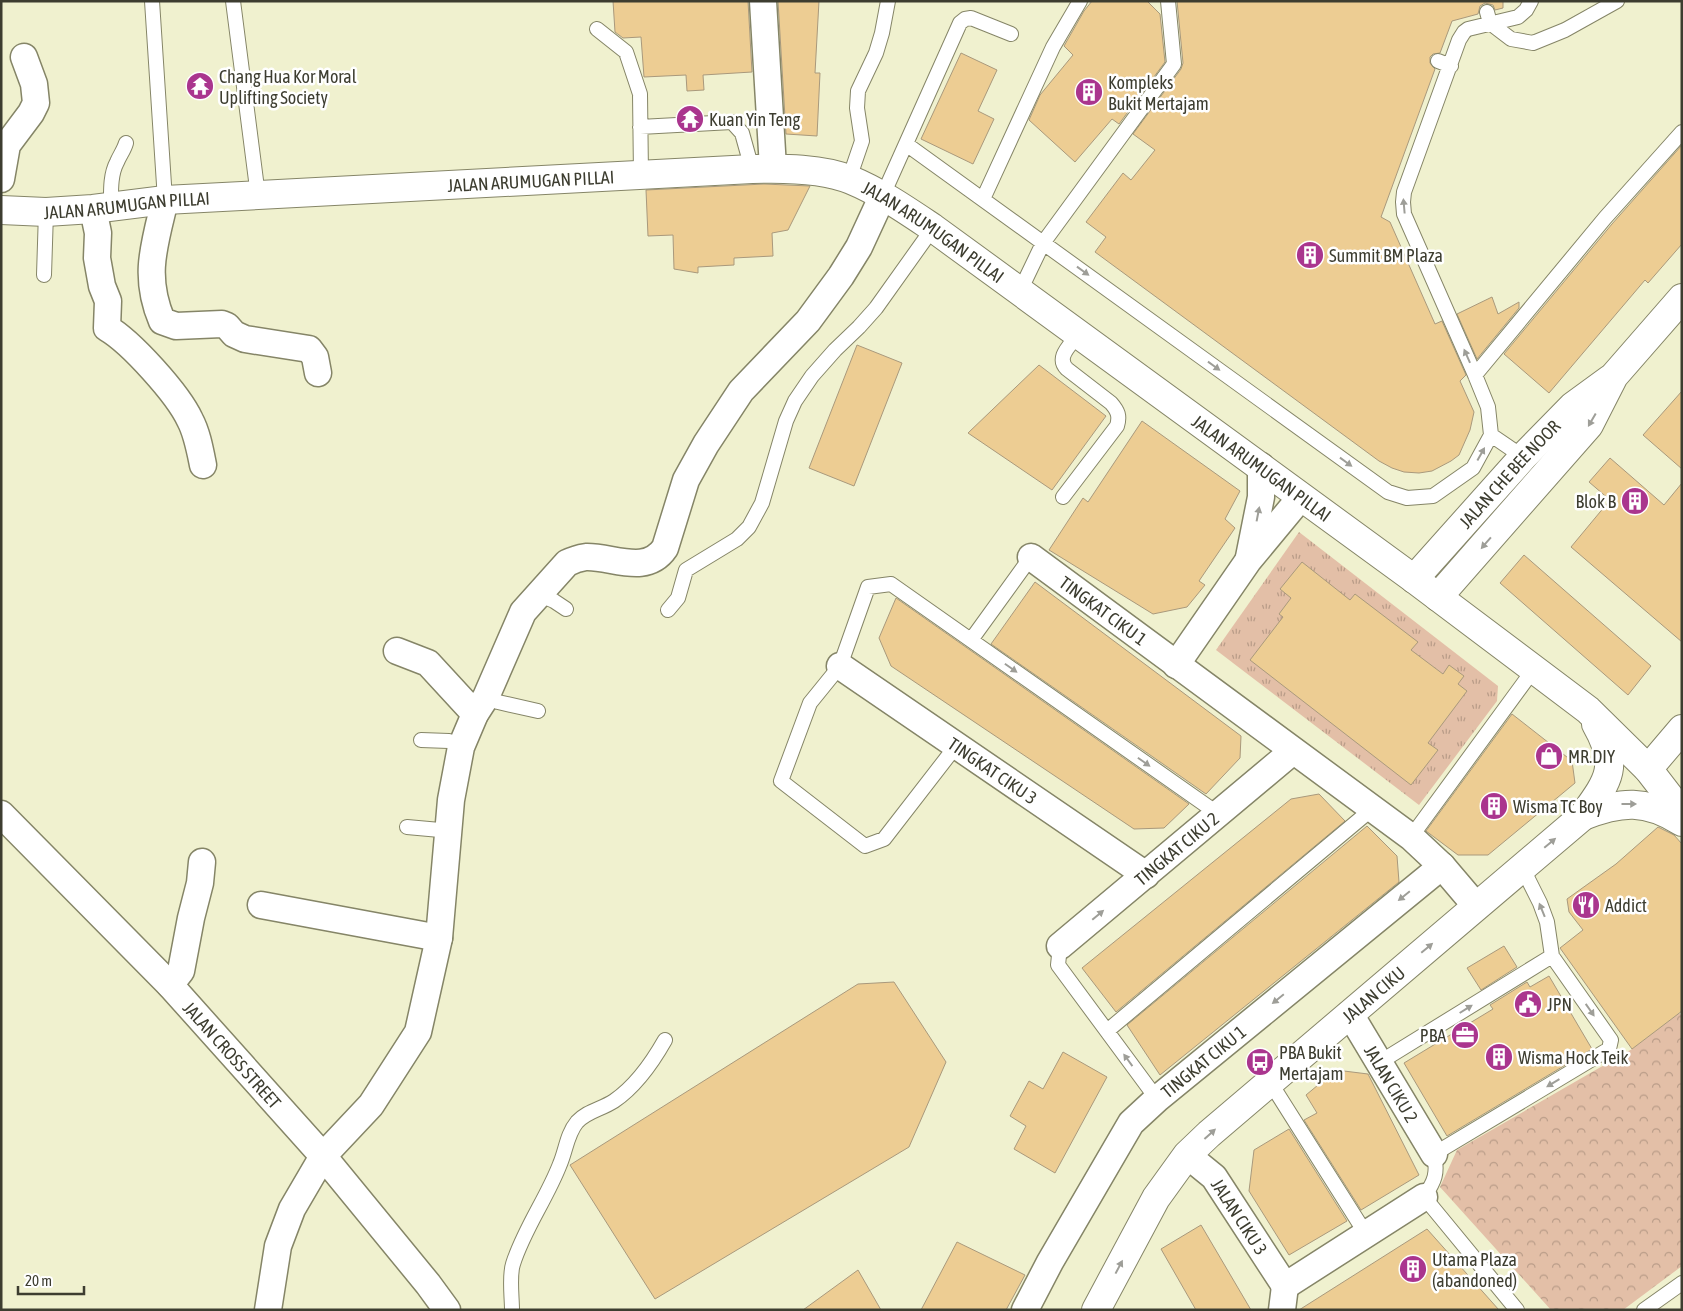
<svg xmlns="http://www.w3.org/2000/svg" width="1683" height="1311" font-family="'Asap Condensed',sans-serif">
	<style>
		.grass { fill: url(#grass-tufts) }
		.forest { fill: url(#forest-crowns) }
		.building { fill: #edcd93; stroke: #a9997c }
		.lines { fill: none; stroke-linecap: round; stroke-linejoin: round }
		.service-casing { stroke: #858567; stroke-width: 16 }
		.minor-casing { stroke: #858567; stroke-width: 29 }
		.primary-casing { stroke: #858567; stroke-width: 30 }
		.service { stroke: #fff; stroke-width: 14 }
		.minor { stroke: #fff; stroke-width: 26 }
		.primary { stroke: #fff; stroke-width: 28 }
		.oneway { fill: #9e9e98 }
		.labels { text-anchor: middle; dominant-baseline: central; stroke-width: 5; stroke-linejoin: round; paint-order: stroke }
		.poi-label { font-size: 18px; fill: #3d3d30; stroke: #fff; text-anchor: start }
		.street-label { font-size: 18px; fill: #3d3d30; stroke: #fff }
	</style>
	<defs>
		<pattern id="grass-tufts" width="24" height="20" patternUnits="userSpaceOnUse" patternTransform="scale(1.25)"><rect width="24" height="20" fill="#e3bfa7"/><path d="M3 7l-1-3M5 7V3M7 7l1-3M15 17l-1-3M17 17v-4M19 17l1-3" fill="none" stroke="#b99c88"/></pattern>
		<pattern id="forest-crowns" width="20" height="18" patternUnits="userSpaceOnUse" patternTransform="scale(1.25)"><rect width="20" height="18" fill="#e3bfa7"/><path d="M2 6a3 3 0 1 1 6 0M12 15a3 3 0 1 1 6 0" fill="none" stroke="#b99c88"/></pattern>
	</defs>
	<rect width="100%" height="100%" fill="#f0f1cf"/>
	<path class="grass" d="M1299,532L1498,686L1497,701L1419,805L1216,650Z"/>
	<path class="forest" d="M1679,1013L1682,1016V1266L1623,1310H1551L1440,1187L1457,1150L1632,1049Z"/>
	<path class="building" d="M613,1H748L752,72L703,75L704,90L687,91L686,75L644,77L641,37L623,38L615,32Z
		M778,1H819L815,73H820L817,136L786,134Z
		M1092,1H1147L1160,14L1165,62L1119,124L1112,119L1075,162L1029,120L1040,95L1073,55L1064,46L1084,11Z
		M1177,1H1503V8L1495,10L1493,5L1485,3L1480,6L1478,14L1452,21L1440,53L1433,54L1430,57V63L1435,69L1381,217L1390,222L1435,324L1442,321L1466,375L1460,381L1474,412L1470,430L1459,455L1451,461L1432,471L1419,473L1404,472L1392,468L1379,461L1095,252L1106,237L1086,222L1123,173L1131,180L1155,150L1133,134L1181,69L1183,63Z
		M961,53L997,70L978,111L994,119L973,164L921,139Z
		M1682,145V244L1648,283L1645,280L1549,393L1504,354L1612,224Z
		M764,184L810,186L788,230L772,233L773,256L734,258V265L698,267V273L674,269L673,235L648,236L646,190Z
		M1492,297L1498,314L1519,302V308L1477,359L1457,314Z
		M857,345L902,363L854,486L809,468Z
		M1039,365L1106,416L1052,490L968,433Z
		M1682,391V469L1643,435Z
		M1142,421L1240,491L1225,519L1235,528L1199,581L1205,585L1187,607L1153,614L1049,550L1083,498L1088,502Z
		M1610,458L1664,505L1682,483V642L1571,547L1610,500L1589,482Z
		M1524,555L1651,666L1628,695L1500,583Z
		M1302,562L1350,600L1355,594L1418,642L1411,650L1443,674L1449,665L1464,676L1458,684L1467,691L1428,743L1438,750L1411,785L1250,660L1283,617L1279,614L1291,598L1280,589Z
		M1035,582L1241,736L1240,758L1206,794L991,644Z
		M896,598L1189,804L1164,828L1134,829L891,666L879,638Z
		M1512,714L1572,761L1575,783L1488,855H1458L1426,831Z
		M1319,794L1345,821L1116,1012L1082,968L1291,799Z
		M1367,826L1397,856L1399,882L1160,1075L1127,1025Z
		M1658,827L1674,835L1682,844V1011L1632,1049L1560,948L1583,930L1569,912L1567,899L1616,864Z
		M1504,946L1517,967L1481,990L1467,968Z
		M1549,976L1592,1049L1447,1136L1404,1063L1493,1009L1490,1005L1527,982L1530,987Z
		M894,982L946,1062L909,1147L655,1299L570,1165L858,984Z
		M1063,1052L1107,1077L1055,1173L1014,1149L1026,1126L1010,1116L1029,1081L1043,1089Z
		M1336,1070L1368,1074L1419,1175L1361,1210L1304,1120L1317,1113L1306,1095Z
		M1289,1129L1347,1221L1289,1255L1249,1191L1254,1150Z
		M1201,1225L1251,1310H1196L1161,1249Z
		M1427,1229L1499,1310H1299Z
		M957,1242L1025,1275L1006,1310H921Z
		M858,1270L881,1310H803Z"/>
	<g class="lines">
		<defs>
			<path id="service" d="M152,1L165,200
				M233,1L258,196
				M1487,12L1490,23L1511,39L1533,43L1565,30L1617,1
				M597,29L626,52L640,94L641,175
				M1438,61L1451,66
				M640,127L732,122L742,133L752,169
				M906,144L1388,492L1407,498L1433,496L1473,468L1491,435L1488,407L1475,375L1404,214L1403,202L1404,192L1459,40L1464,32L1468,29L1518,17L1526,10L1531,1
				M849,179L862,141L857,108L858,91L876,53L882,33L888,1
				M883,195L960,23L965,19L971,18L1011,34
				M983,199L1053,47L1080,1
				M111,207C111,192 110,175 117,162C120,155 124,150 126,143
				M44,275L46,212
				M1020,291L1043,243L1174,64L1168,1
				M1475,375L1605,218L1682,132
				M1491,435L1523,457
				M1063,497L1117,426C1120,416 1118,411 1111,403L1067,369C1055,357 1071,345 1079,333
				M538,594L554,601L566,609
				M668,610L678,598L686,570L737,539L749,527L762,503L786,421L795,401L812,376L835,350L859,327L876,308L933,228
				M971,640L1031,557
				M486,697L498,702L538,711
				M421,740L449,741L461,747
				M956,746L884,839L865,846L781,781L810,703L840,666L868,587L891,584L1217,813
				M407,827L440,830L448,834
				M1411,837L1534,669
				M1060,946L1058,965L1157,1099
				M1107,1031L1372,809
				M1380,1062L1552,956
				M1270,1082L1366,1234
				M512,1310C512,1297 509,1276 513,1264C524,1229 547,1198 560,1164C566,1150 567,1134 577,1122C587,1111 602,1109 614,1101C636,1086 652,1063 665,1040
				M1517,1310L1424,1197C1435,1181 1438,1173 1434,1154L1609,1049L1611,1040L1552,956L1547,922L1540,903L1522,867
				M1644,1310L1682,1283"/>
			<g id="minor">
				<path d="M763,1L773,168"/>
				<path d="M1,179L7,145L31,113L36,103L34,84L24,57"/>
				<path d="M165,200C154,246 143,276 162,321L176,326L222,324L227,326L234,334L245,339L309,349L315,357L318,373"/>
				<path d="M93,209L98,233L97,258L102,286L108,301L107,328C131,342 178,394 190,420C197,433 200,450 203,465"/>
				<path id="s1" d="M1031,557L1411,837L1442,866L1476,906"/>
				<path d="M1249,557L1261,497V466"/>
				<path d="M397,651L428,663L475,714"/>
				<path d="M1176,665L1248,561L1301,497"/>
				<path id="s2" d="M840,666L1146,875"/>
				<path id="s3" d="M1,814L170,985L323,1156L428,1284L447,1310"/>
				<path d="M261,905L439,938"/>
				<path id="s4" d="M1060,946L1293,751"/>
				<path d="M170,985L181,971L191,918L200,883L202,862"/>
				<path id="s5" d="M1350,1014L1434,1154"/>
				<path id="s6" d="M1187,1155L1214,1177L1285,1286"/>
				<path d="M1285,1286L1424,1197"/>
				<path d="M268,1310L278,1246L292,1209L323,1156L371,1105L418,1032L439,938L451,800L461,747L475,714L486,697L523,612L567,563C573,560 579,558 586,557C612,556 646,576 665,548L686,480L706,444L741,391L808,321L841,276L859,247L883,195"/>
				<path id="s7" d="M1025,1310L1050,1262L1131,1123L1157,1099L1442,866"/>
				<path d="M1282,1310L1285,1286"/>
			</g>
			<g id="primary">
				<path id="s8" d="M1,210L46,212L93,209L165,200L752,169C782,168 823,168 851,180C880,192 906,210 933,228L1414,579L1588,710L1648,769L1682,813"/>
				<path id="s9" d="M1414,579L1523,457L1573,406L1610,379"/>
				<path d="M1438,597L1589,425L1614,376L1682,298"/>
				<path d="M1648,769L1682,729"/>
				<path d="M1583,816C1621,801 1646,799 1682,822"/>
				<path id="s10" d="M1096,1310L1156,1198L1187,1155L1209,1134L1583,816C1609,780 1620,766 1596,724"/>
			</g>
		</defs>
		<use href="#service" class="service-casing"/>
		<use href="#minor" class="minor-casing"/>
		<use href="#primary" class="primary-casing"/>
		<use href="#service" class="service"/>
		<use href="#minor" class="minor"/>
		<use href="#primary" class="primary"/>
	</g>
	<defs><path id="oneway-solid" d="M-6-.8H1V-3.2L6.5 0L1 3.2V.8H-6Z" transform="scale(1.25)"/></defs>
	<g class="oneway">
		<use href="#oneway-solid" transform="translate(1404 206) rotate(-95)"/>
		<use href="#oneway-solid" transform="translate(1083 271) rotate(36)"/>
		<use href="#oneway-solid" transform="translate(1467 356) rotate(-114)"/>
		<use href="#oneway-solid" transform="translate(1214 366) rotate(36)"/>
		<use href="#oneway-solid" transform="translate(1592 420) rotate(120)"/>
		<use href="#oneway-solid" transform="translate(1481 454) rotate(-61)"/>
		<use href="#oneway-solid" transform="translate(1346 462) rotate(36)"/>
		<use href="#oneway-solid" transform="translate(1258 514) rotate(-79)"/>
		<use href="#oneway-solid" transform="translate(1486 543) rotate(131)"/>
		<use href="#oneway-solid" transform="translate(1011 668) rotate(35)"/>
		<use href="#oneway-solid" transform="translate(1144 762) rotate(35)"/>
		<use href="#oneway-solid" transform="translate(1629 804)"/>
		<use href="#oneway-solid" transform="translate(1550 843) rotate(-40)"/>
		<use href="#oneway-solid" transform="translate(1404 896) rotate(141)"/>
		<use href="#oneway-solid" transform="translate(1542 910) rotate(-112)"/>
		<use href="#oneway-solid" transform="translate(1098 915) rotate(-40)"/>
		<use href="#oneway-solid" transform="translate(1427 948) rotate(-40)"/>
		<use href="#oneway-solid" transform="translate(1278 999) rotate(141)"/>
		<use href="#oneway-solid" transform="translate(1466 1009) rotate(-32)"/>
		<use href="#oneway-solid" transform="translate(1590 1010) rotate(55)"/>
		<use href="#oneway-solid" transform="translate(1128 1060) rotate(-126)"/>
		<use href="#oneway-solid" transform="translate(1553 1083) rotate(149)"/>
		<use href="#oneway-solid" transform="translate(1210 1134) rotate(-42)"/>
		<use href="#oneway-solid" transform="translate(1119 1267) rotate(-62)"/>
	</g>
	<defs>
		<symbol id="temple-disc" viewBox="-11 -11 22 22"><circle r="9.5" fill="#aa358e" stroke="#fff"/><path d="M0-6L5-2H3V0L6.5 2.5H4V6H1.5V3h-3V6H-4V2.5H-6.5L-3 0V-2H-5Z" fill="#fff"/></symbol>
		<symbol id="building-disc" viewBox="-11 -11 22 22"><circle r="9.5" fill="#aa358e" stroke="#fff"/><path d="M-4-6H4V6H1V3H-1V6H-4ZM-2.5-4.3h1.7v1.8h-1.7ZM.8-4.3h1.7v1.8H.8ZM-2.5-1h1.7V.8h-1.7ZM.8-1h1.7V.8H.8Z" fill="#fff"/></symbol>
		<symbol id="shop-disc" viewBox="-11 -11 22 22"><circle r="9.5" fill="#aa358e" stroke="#fff"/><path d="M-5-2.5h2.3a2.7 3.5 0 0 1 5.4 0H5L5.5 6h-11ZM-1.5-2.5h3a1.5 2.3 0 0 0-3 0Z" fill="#fff"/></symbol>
		<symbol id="restaurant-disc" viewBox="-11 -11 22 22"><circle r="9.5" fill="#aa358e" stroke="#fff"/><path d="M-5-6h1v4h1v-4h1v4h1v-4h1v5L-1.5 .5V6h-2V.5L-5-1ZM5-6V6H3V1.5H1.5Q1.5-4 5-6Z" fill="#fff"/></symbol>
		<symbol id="civic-disc" viewBox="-11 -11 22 22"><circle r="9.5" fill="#aa358e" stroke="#fff"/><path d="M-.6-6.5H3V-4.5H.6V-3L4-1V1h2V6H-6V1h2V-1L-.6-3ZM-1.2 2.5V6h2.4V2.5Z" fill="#fff"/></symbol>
		<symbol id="office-disc" viewBox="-11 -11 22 22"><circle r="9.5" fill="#aa358e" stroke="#fff"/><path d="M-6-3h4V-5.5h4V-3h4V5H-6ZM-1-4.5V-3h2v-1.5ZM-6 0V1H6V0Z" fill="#fff"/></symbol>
		<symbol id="bus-disc" viewBox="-11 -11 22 22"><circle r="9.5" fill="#aa358e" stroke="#fff"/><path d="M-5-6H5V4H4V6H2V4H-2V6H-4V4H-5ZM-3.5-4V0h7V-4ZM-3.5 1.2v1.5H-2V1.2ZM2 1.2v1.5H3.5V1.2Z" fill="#fff"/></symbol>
	</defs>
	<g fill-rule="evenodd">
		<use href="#temple-disc" x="184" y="70" width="32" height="32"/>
		<use href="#building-disc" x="1073" y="76" width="32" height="32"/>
		<use href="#temple-disc" x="674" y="103" width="32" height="32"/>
		<use href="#building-disc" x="1294" y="239" width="32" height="32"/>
		<use href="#building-disc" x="1619" y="485" width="32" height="32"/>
		<use href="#shop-disc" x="1533" y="740" width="32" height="32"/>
		<use href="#building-disc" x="1478" y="790" width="32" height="32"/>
		<use href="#restaurant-disc" x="1570" y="889" width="32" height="32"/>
		<use href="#civic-disc" x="1512" y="988" width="32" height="32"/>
		<use href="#office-disc" x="1449" y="1019" width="32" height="32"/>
		<use href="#building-disc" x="1483" y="1041" width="32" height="32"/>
		<use href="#bus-disc" x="1244" y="1046" width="32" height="32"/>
		<use href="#building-disc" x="1397" y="1253" width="32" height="32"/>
	</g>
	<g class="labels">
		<g class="poi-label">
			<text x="219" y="76">Chang Hua Kor Moral<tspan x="219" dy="21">Uplifting Society</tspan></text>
			<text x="1108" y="82">Kompleks<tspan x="1108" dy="21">Bukit Mertajam</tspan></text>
			<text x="709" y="119">Kuan Yin Teng</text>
			<text x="1329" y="255">Summit BM Plaza</text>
			<text x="1616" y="501" text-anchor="end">Blok B</text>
			<text x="1568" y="756">MR.DIY</text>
			<text x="1513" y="806">Wisma TC Boy</text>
			<text x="1605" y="905">Addict</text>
			<text x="1547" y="1004">JPN</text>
			<text x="1446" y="1035" text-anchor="end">PBA</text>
			<text x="1279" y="1052">PBA Bukit<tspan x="1279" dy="21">Mertajam</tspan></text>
			<text x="1518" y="1057">Wisma Hock Teik</text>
			<text x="1432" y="1259">Utama Plaza<tspan x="1432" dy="21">(abandoned)</tspan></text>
		</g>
		<g class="street-label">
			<text stroke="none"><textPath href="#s8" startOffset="531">JALAN ARUMUGAN PILLAI</textPath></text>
			<text stroke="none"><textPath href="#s8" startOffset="126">JALAN ARUMUGAN PILLAI</textPath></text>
			<text stroke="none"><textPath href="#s8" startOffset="950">JALAN ARUMUGAN PILLAI</textPath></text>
			<text stroke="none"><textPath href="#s8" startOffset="1355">JALAN ARUMUGAN PILLAI</textPath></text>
			<text stroke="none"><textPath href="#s9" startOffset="142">JALAN CHE BEE NOOR</textPath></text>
			<text stroke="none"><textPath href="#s1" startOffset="90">TINGKAT CIKU 1</textPath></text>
			<text stroke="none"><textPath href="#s2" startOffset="185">TINGKAT CIKU 3</textPath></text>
			<text stroke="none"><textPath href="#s4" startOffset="152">TINGKAT CIKU 2</textPath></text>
			<text stroke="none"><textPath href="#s10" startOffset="426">JALAN CIKU</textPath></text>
			<text stroke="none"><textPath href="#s3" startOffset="334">JALAN CROSS STREET</textPath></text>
			<text stroke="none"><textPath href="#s7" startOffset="310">TINGKAT CIKU 1</textPath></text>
			<text stroke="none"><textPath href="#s5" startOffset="81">JALAN CIKU 2</textPath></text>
			<text stroke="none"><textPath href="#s6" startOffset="82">JALAN CIKU 3</textPath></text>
		</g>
	</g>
	<rect width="1683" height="1311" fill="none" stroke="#3d3d30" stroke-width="5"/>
	<path d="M18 1286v8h66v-8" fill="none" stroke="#3d3d30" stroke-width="2.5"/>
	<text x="25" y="1286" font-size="15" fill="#3d3d30" stroke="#ffffff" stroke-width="4" paint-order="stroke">20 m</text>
</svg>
